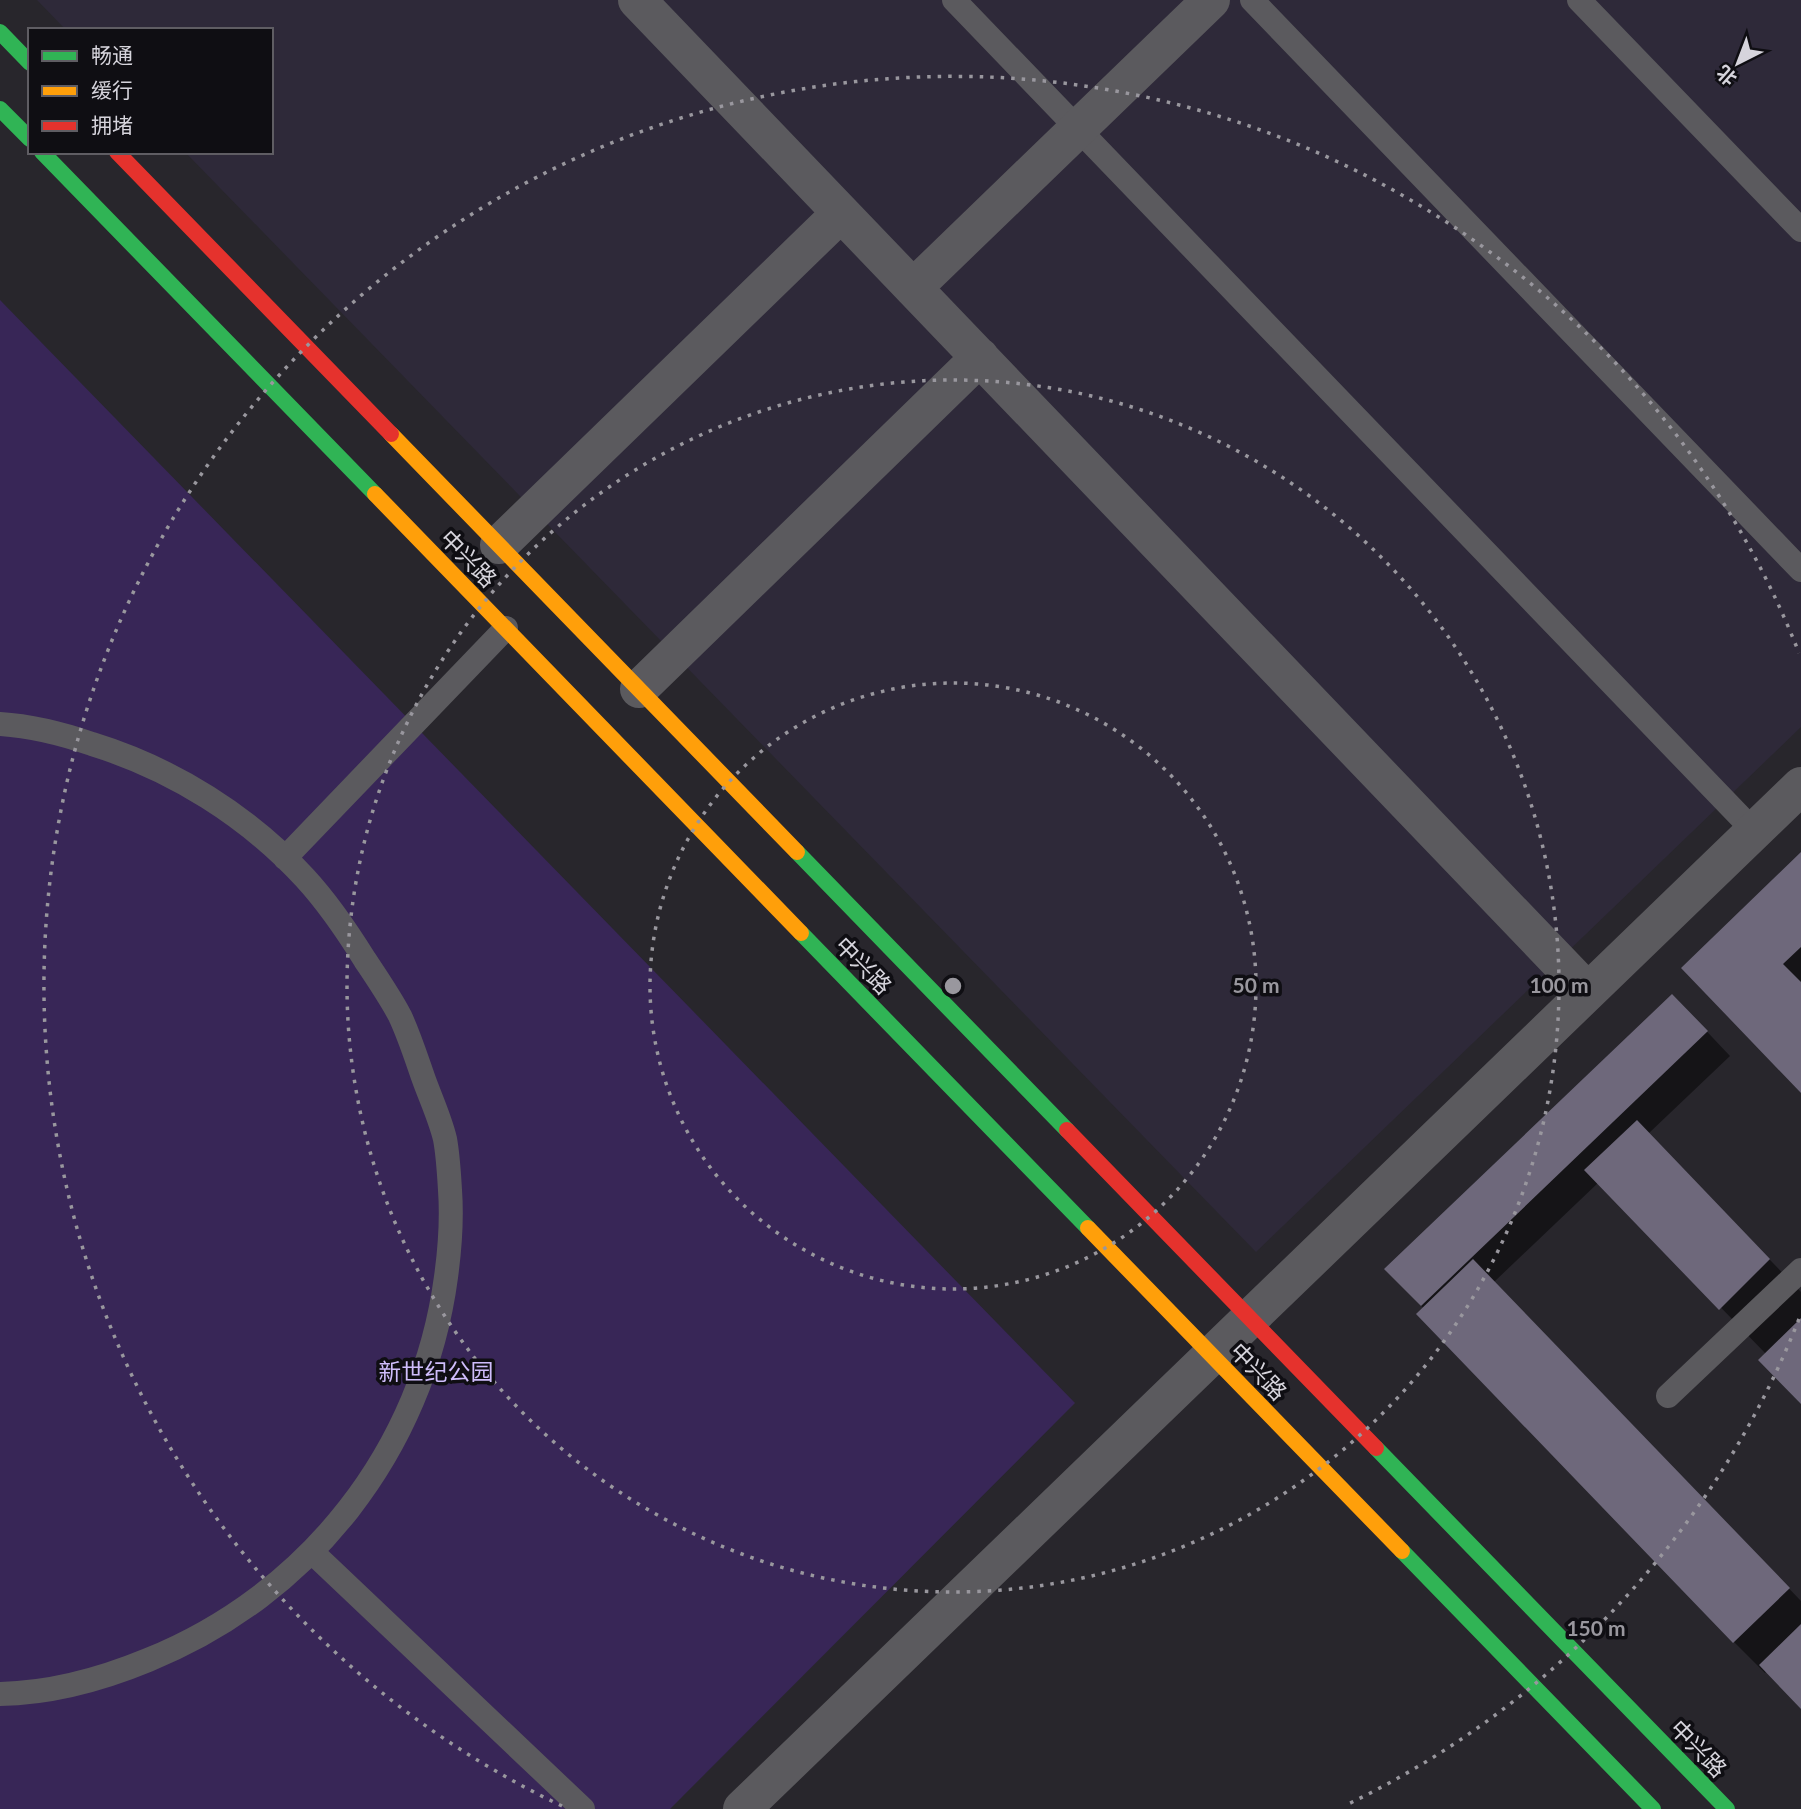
<svg xmlns="http://www.w3.org/2000/svg" width="1801" height="1809" font-family="Lato,'Noto Sans SC',sans-serif">
	<style>
		.built { fill: #2e2939 }
		.green { fill: #382657 }
		.shadow { fill: #0007 }
		.building { fill: #6e687b }
		.lines { fill: none; stroke-linecap: round; stroke-linejoin: round }
		.lane { stroke: #5b5a5e; stroke-width: 24 }
		.street { stroke: #5b5a5e; stroke-width: 38 }
		.fast { stroke: #30b455; stroke-width: 16 }
		.slow { stroke: #ff9f0a; stroke-width: 16 }
		.jam { stroke: #e5322d; stroke-width: 16 }
		.ring { fill: none; stroke: #99979e; stroke-width: 3.5; stroke-dasharray: 3.5 7 }
		.labels { text-anchor: middle; dominant-baseline: central; stroke-width: 7; stroke-linejoin: round; paint-order: stroke }
		.street-label { font-size: 23px; fill: #d6d4dc; stroke: #0f0e13 }
		.park-label { font-size: 23px; fill: #cfbdfc; stroke: #0f0e13 }
		.centre { fill: #99979e; stroke: #0f0e13; stroke-width: 3.5 }
		.ring-label { font-size: 21px; text-anchor: middle; font-weight: bold; fill: #99979e; stroke: #0f0e13; stroke-width: 7; stroke-linejoin: round; paint-order: stroke }
	</style>
	<rect width="100%" height="100%" fill="#28262c"/>
	<path class="built" d="M37,0H1801V727L1256,1252L185,152H271V30H66Z"/>
	<path class="green" d="M0,300L1075,1403L670,1809H0Z"/>
	<path class="shadow" d="M1801,855V1091L1683,968Z
		M1696,1020L1730,1056L1648,1134L1801,1292V1402L1766,1354L1599,1182L1494,1282L1801,1601V1707L1767,1671L1765,1673L1734,1642L1387,1269Z"/>
	<path class="building" d="M1801,852V947L1783,964L1801,982V1093L1681,968Z
		M1672,994L1708,1031L1421,1306L1384,1269Z
		M1637,1120L1770,1259L1719,1310L1584,1170Z
		M1473,1259L1790,1588L1733,1643L1416,1314Z
		M1801,1318V1404L1758,1360Z
		M1801,1624V1709L1759,1665Z"/>
	<g class="lines">
		<path class="lane" d="M954,0L1754,831
			M1252,0L1801,570
			M1579,0L1801,230
			M0,724C31,726 63,734 92,744C173,769 248,816 305,878C328,903 347,931 365,960C377,978 390,997 400,1016C409,1035 416,1057 423,1077C430,1097 440,1118 445,1139C448,1155 449,1173 450,1190C452,1218 450,1248 446,1277C423,1450 309,1595 148,1660C102,1679 50,1693 0,1694
			M285,858L506,628
			M1668,1396L1801,1270
			M312,1552L583,1809"/>
		<path class="street" d="M637,0L1587,991
			M913,288L1211,0
			M499,545L841,213
			M639,689L980,357
			M742,1809L1801,786"/>
		<path class="fast" d="M0,32L30,63
			M0,109L30,139
			M42,152L375,494
			M797,852L1067,1130
			M801,933L1088,1228
			M1376,1448L1727,1809
			M1402,1551L1653,1809"/>
		<path class="slow" d="M391,434L797,852
			M375,494L801,933
			M1088,1228L1402,1551"/>
		<path class="jam" d="M117,152L391,434
			M1067,1130L1376,1448"/>
	</g>
	<g class="ring">
		<circle cx="953" cy="986" r="303"/>
		<circle cx="953" cy="986" r="606"/>
		<path d="M1799 1319A909 909 0 0 1 1344 1806M562 1806A909 909 0 1 1 1799 653"/>
	</g>
	<g class="labels">
		<g class="street-label">
			<text transform="translate(469 558) rotate(46)">中兴路</text>
			<text transform="translate(864 965) rotate(46)">中兴路</text>
			<text transform="translate(1259 1371) rotate(46)">中兴路</text>
			<text transform="translate(1699 1748) rotate(46)">中兴路</text>
		</g>
		<g class="park-label">
			<text x="436" y="1371">新世纪公园</text>
		</g>
	</g>
	<circle cx="953" cy="986" r="10" class="centre"/>
	<g class="ring-label">
		<text x="1256" y="993">50 m</text>
		<text x="1559" y="993">100 m</text>
		<text x="1596" y="1636">150 m</text>
	</g>
	<rect x="28" y="28" width="245" height="126" fill="#0f0e13" stroke="#5f5d63" stroke-width="2"/>
	<rect x="42" y="51" width="35" height="10" fill="#30b455" stroke="#5f5d63" stroke-width="2"/>
	<text x="91" y="63" font-size="21" fill="#d6d4dc">畅通</text>
	<rect x="42" y="86" width="35" height="10" fill="#ff9f0a" stroke="#5f5d63" stroke-width="2"/>
	<text x="91" y="98" font-size="21" fill="#d6d4dc">缓行</text>
	<rect x="42" y="121" width="35" height="10" fill="#e5322d" stroke="#5f5d63" stroke-width="2"/>
	<text x="91" y="133" font-size="21" fill="#d6d4dc">拥堵</text>
	<g transform="translate(1738 63) rotate(222)" stroke="#0f0e13" stroke-width="5" paint-order="stroke">
	<path d="M0-5L12 26L0 18L-12 26Z" fill="#d6d4dc"/>
	<text y="-10" font-size="19" font-weight="bold" text-anchor="middle" fill="#d6d4dc">北</text>
	</g>
</svg>
